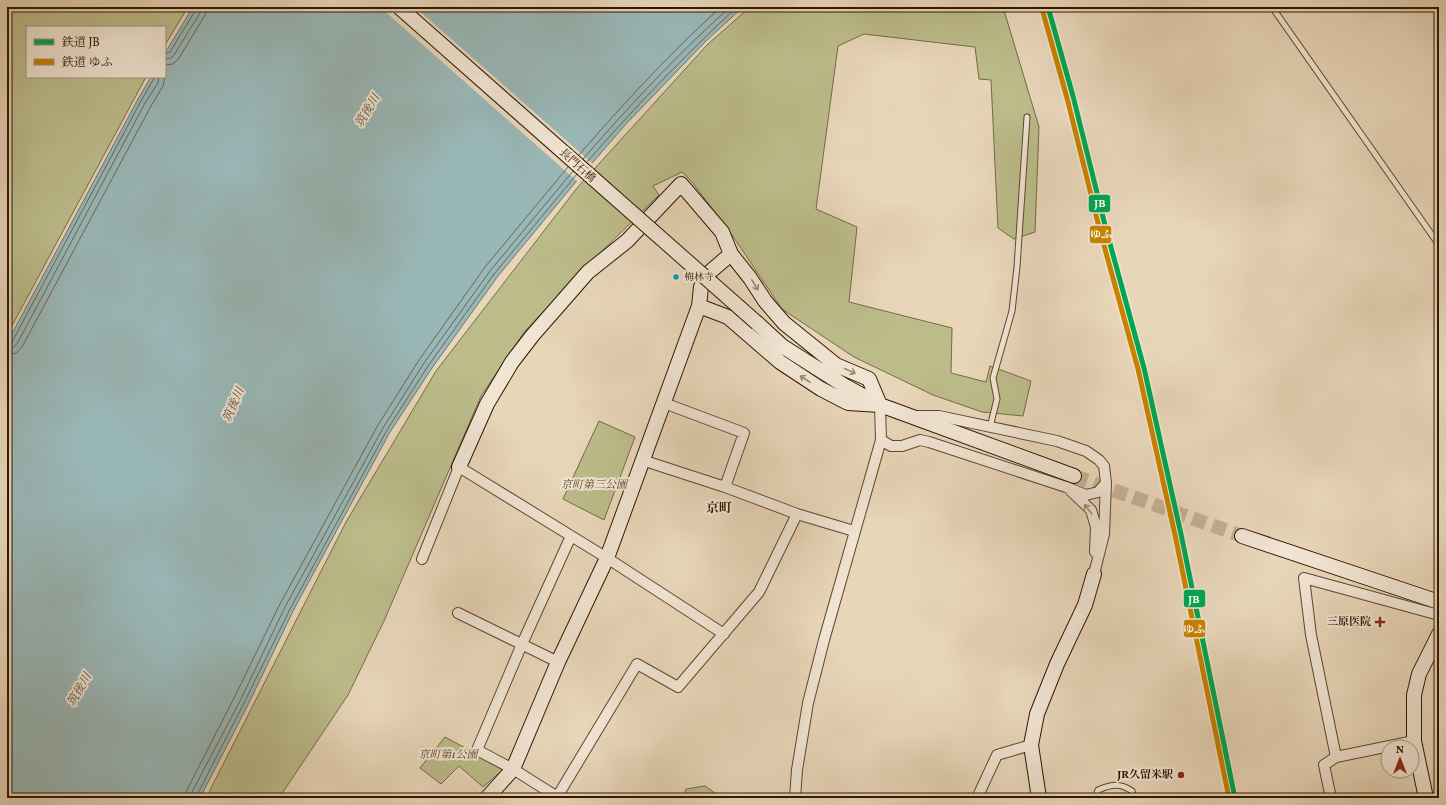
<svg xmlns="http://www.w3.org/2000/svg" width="1446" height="805" font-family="Vollkorn,'Noto Serif JP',serif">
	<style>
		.green { fill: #bcbc8b; stroke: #776946 }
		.water { fill: #99b7b7; stroke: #70776e }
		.pier { fill: #e8d6b9 }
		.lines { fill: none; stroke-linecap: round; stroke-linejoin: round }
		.shore { stroke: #66665c; stroke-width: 1 }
		.secondary-tunnel { stroke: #c4b094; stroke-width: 14; stroke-dasharray: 14 7; stroke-linecap: butt }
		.lane-casing { stroke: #60462e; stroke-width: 7 }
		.street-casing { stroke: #60462e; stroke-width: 12 }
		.secondary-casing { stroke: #321600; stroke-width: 16 }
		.lane { stroke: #f0e4d2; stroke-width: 5 }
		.street { stroke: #f0e4d2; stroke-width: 10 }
		.secondary { stroke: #f0e4d2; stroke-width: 14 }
		.secondary-bridge-casing { stroke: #321600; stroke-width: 16; stroke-linecap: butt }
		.secondary-bridge { stroke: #f0e4d2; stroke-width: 14 }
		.rail-1-casing { stroke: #f0e4d2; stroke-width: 8 }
		.rail-2-casing { stroke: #f0e4d2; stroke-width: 8 }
		.rail-1 { stroke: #00a651; stroke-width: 5 }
		.rail-2 { stroke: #c68200; stroke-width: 5 }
		.oneway { stroke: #9a8774 }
		.bus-dot { fill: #059ab9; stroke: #f0e4d2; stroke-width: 1.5 }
		.poi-dot { fill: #8f2418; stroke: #f0e4d2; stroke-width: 1.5 }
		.labels { text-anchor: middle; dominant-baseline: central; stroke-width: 4; stroke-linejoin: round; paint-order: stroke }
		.bus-label { font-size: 10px; fill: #321600; stroke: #f0e4d2; text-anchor: start }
		.street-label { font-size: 11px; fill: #321600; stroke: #f0e4d2 }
		.park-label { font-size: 11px; font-style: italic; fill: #5b482a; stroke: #f0e4d2 }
		.poi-label { font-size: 11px; font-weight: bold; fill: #321600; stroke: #f0e4d2; text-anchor: end }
		.water-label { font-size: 12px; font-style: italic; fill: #564e40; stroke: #f0e4d2 }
		.quarter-label { font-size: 13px; font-weight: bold; fill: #321600; stroke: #f0e4d2 }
		.line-badge { stroke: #f0e4d2; stroke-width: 1.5 }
		.badge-label { font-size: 11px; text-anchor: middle; font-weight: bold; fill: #fff }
	</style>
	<rect width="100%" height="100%" fill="#e8d6b9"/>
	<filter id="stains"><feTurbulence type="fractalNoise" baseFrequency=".005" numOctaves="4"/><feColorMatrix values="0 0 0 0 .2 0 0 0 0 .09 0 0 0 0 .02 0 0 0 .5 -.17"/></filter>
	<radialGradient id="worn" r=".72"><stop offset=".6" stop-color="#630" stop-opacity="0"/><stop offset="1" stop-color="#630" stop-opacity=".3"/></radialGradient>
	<path class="green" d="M7,7H188L165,45V27H27V77H146L7,335Z
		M750,7H1003L1039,127L1035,232L1014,239L998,228L991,80L979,79L975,47L864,34L838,46L816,209L857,227L849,302L952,328L951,373L986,382L990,366L1031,381L1023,416L982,412L933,395L854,357L782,309L732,235L692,182L682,172L653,186L659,195L584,269L525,331L481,396L384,621L348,695L279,798H206L346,522L436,371L577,188L707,45Z
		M599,421L635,437L604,520L563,499Z
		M445,737L504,769L483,787L459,766L441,784L420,768Z
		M705,786L722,798H683L686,789Z"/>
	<path class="water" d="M193,7H743L706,41L626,124L574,184L498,276L432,368L390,432L293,611L248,705L200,798H7V343L138,99L151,77H165V53Z"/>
	<path class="pier" d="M380,7H415L593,164L578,182Z"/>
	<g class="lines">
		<path class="shore" d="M165,54L170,52L195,11L196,7
			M165,59L171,58L174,55L200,13L201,7
			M165,65L173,64L179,58L205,15L207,7
			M579,155C624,103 670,53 721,7
			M583,159C629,106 678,54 730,7
			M587,162C634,108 684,56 737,7
			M7,344L12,342L141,101L153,80L154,77
			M7,349L12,348L17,344L145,103L158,83L159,77
			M7,355L16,353L22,347L151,106L163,86L165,77
			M185,798L187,790L234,698L280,604L378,425L419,360L485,267L568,167
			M191,798L192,792L240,701L285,607L383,428L424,363L490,271L573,171
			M196,798L197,795L244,703L290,609L387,430L428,366L494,274L577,174"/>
		<path class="secondary-tunnel" d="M1074,476L1242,536"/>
		<defs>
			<path id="lane" d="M1272,7L1439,245
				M990,427L997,399L993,378L1012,311L1017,267L1027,117
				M1095,798L1098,790C1112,784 1120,783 1132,791L1134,798"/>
			<path id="street" d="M664,403L744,433L725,487
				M917,416H939L1057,441L1086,451L1099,460L1104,466L1106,483L1104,534L1094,574
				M881,440L891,446H902L920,440L929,442L1066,487L1086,495L1098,492L1106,483
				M642,460L725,487L797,514L854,531
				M1071,491L1091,510L1096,527L1095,552
				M422,559L459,467L607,558L724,634
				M458,613L558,662
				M1336,757L1311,635L1304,578L1439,615
				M557,797L637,664L678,687L759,592L797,514
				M559,798L513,769L477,750L522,644L571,536
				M795,798L797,770L808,703L824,640L881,440L880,405
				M977,798L997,755L1031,745
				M1331,798L1324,765L1336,757L1414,741"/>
			<path id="secondary" d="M699,306L728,317L780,362L821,389L848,403L880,405L869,379L836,365L784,323L765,301L750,278L731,254
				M757,323L782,346L845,386L880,405L1074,476
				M459,467L487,404L512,362L532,336L588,272L627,241L681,184L722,232L731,254L711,271L701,287L699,306L607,558L558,662L513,769L487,798
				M1242,536L1439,602
				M1039,798L1031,745L1037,714L1057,664L1085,605L1094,574
				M1426,798L1414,741V695L1419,674L1439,634"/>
		</defs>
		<use href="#lane" class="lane-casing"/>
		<use href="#street" class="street-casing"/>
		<use href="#secondary" class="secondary-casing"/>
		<use href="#lane" class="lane"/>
		<use href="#street" class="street"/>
		<use href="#secondary" class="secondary"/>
		<defs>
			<path id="secondary-bridge" d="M399,7L757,323"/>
		</defs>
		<use href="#secondary-bridge" class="secondary-bridge-casing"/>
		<use href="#secondary-bridge" class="secondary-bridge"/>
		<defs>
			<path id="rail-1" d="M1048,7L1073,96L1106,229L1144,368L1181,534L1235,798"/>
			<path id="rail-2" d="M1042,9L1067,98L1100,231L1138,369L1175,535L1229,798"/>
		</defs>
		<use href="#rail-1" class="rail-1-casing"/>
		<use href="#rail-2" class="rail-2-casing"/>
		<use href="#rail-1" class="rail-1"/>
		<use href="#rail-2" class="rail-2"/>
	</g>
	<defs><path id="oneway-shaft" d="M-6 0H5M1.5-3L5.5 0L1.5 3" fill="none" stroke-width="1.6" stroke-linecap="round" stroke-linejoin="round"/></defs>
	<g class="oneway">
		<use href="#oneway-shaft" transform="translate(755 285) rotate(58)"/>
		<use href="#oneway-shaft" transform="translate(850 371) rotate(25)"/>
		<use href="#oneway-shaft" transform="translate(805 379) rotate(-147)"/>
		<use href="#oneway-shaft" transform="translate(1088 509) rotate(-128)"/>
	</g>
	<circle class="bus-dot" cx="676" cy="277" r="3.5"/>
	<g class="poi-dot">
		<path d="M1378 616h4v4h4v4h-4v4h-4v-4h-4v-4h4z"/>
		<circle cx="1181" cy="775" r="4"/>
	</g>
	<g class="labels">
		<g class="bus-label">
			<text x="684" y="277">梅林寺</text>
		</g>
		<g class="street-label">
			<text transform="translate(577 166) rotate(42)">長門石橋</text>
		</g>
		<g class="park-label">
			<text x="594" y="485">京町第三公園</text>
			<text x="448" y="755">京町第1公園</text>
		</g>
		<g class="poi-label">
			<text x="1371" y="622">三原医院</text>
			<text x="1173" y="775">JR久留米駅</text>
		</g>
		<g class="water-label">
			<text transform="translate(368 111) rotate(-59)">筑後川</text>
			<text transform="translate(234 405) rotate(-66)">筑後川</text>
			<text transform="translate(80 690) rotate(-60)">筑後川</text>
		</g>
		<g class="quarter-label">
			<text x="719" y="509">京町</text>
		</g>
	</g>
	<g class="line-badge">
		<rect x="1088" y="194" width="23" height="19" rx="4" fill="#00a651"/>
		<rect x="1089" y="225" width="23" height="19" rx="4" fill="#c68200"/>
		<rect x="1183" y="589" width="23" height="19" rx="4" fill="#00a651"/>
		<rect x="1183" y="619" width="23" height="19" rx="4" fill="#c68200"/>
	</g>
	<g class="badge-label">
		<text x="1100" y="207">JB</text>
		<text x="1101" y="238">ゆふ</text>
		<text x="1194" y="603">JB</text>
		<text x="1194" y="633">ゆふ</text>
	</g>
	<rect width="1446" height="805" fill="none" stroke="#e8d6b9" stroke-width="24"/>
	<rect x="8" y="8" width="1430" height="789" fill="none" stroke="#321600" stroke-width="2"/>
	<rect x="12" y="12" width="1422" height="781" fill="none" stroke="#321600"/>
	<rect x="26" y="26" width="140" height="52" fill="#f0e4d2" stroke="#a4927e"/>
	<rect x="34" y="39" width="20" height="6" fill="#00a651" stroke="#a4927e"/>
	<text x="62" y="46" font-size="12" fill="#321600">鉄道 JB</text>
	<rect x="34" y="59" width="20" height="6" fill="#c68200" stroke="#a4927e"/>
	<text x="62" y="66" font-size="12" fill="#321600">鉄道 ゆふ</text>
	<g transform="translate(1400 759)"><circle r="19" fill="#f0e4d2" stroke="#a4927e"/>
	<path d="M0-3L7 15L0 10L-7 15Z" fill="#8f2418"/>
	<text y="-6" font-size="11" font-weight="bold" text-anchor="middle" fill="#321600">N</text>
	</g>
	<rect width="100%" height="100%" filter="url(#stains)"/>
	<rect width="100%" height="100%" fill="url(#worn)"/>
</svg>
